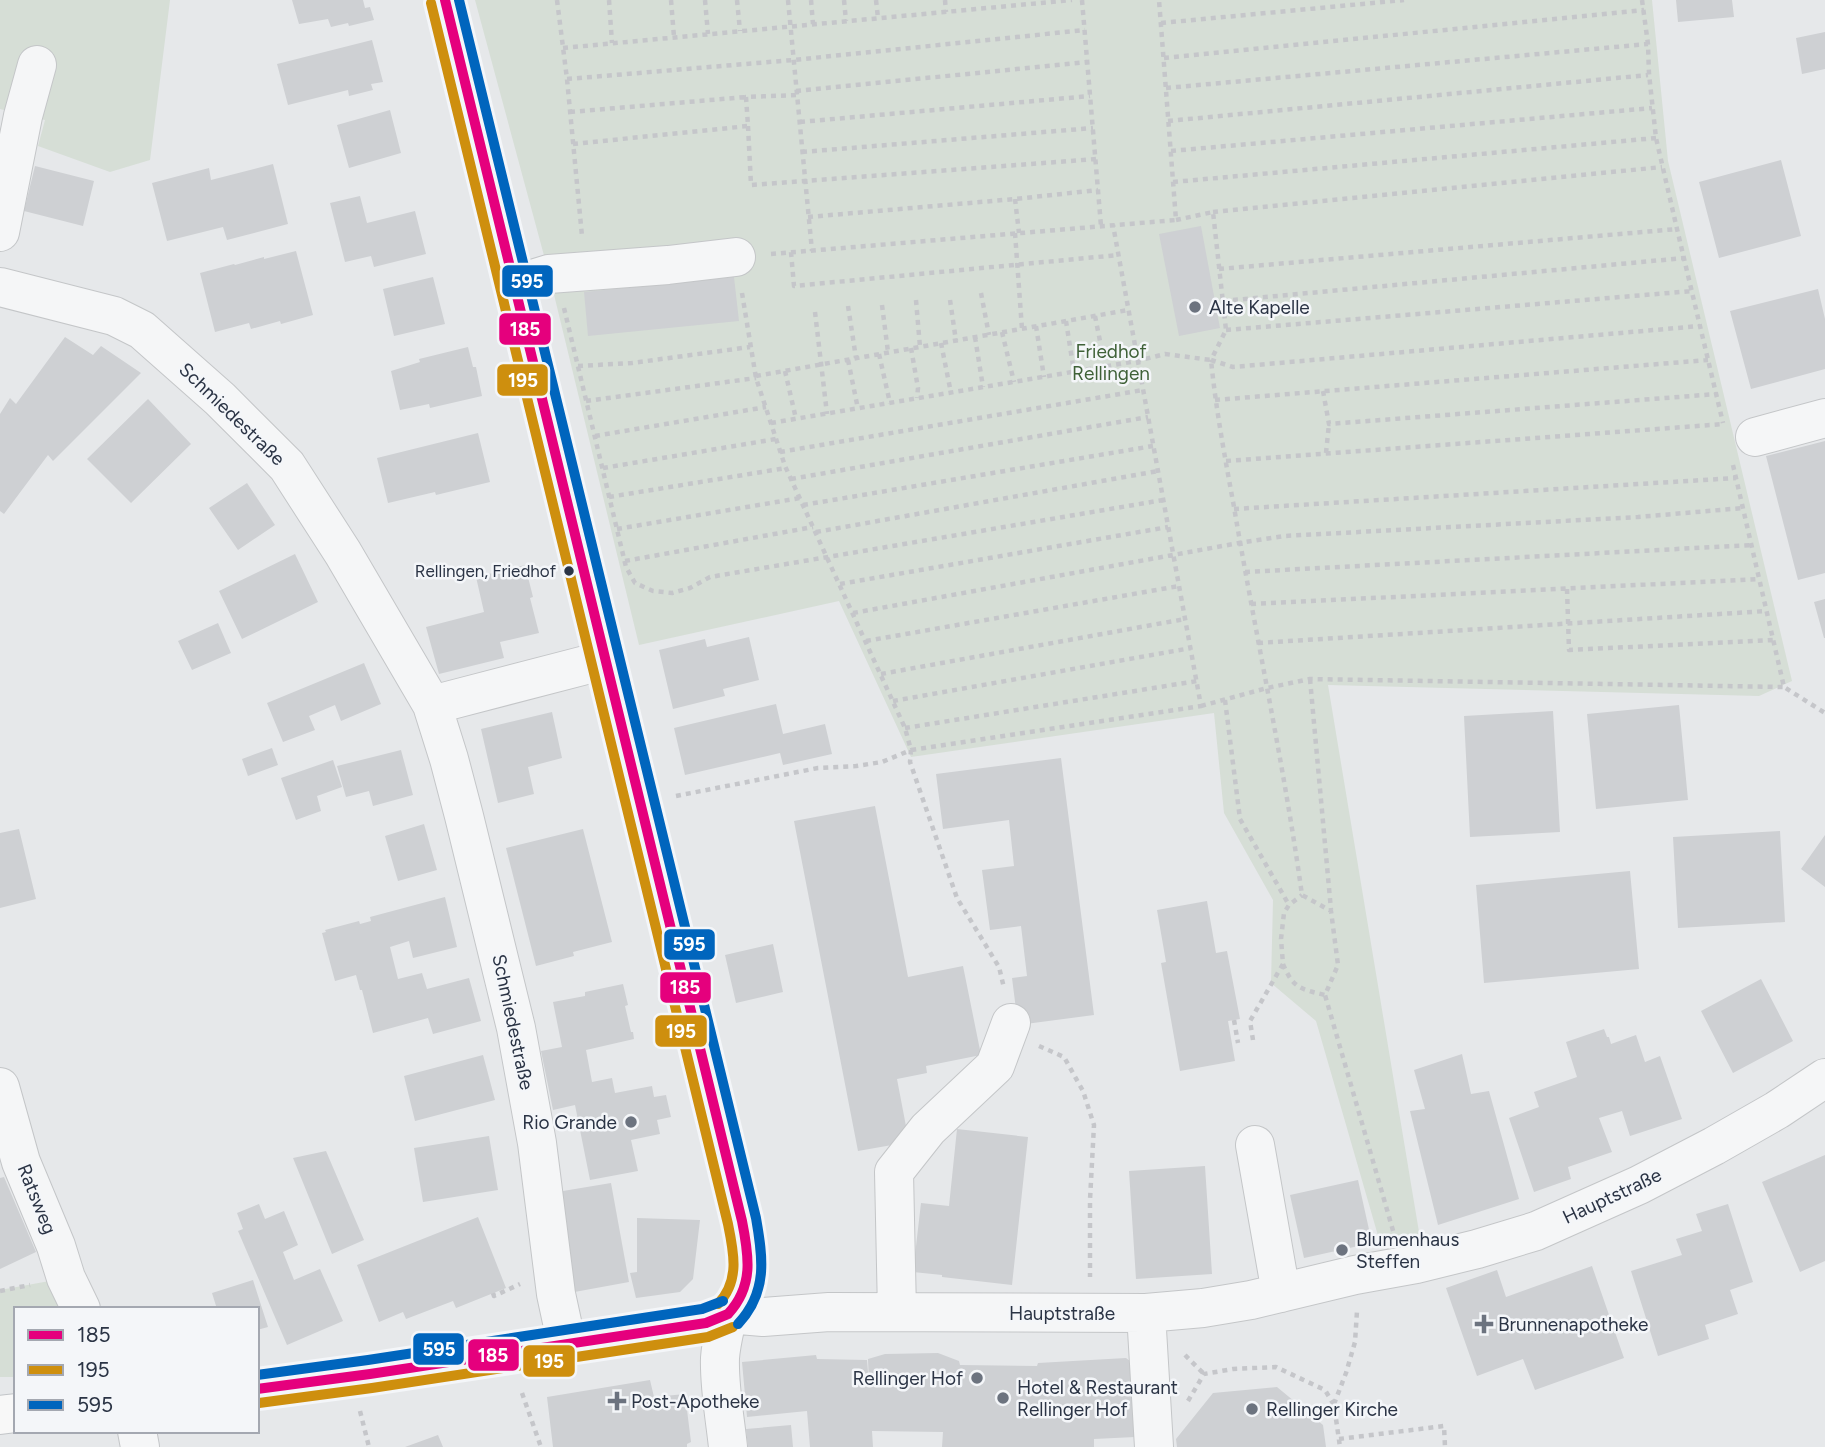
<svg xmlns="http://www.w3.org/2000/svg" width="1825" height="1447" font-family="Figtree,sans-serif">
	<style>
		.green { fill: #d6ded6 }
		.building { fill: #ced0d3 }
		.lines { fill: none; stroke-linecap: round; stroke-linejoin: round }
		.minor-casing { stroke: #c4c6c8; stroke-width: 40 }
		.major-casing { stroke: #c2c5c8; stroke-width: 40 }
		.path { stroke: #c5c6ca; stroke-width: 4.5; stroke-dasharray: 5 5; stroke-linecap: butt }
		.minor { stroke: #f5f6f7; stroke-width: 38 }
		.major { stroke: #f8f8f8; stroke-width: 38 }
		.bus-1-casing { stroke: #f4f6f9; stroke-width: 16 }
		.bus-2-casing { stroke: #f4f6f9; stroke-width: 16 }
		.bus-3-casing { stroke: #f4f6f9; stroke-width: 16 }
		.bus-1 { stroke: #e5007d; stroke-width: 10 }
		.bus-2 { stroke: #ce8f0e; stroke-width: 10 }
		.bus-3 { stroke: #0065bd; stroke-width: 10 }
		.poi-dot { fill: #6c737f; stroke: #f4f6f9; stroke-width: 2.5 }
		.bus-dot { fill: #2b3445; stroke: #f4f6f9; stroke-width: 2.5 }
		.labels { text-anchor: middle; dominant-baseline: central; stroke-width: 5; stroke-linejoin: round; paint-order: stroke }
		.bus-label { font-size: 17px; fill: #2b3445; stroke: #f4f6f9; text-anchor: end }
		.poi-label { font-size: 19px; fill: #2b3445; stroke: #f4f6f9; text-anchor: start }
		.park-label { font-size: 19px; fill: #3f6138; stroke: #f4f6f9 }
		.street-label { font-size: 19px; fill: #2b3445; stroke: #f4f6f9 }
		.line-badge { stroke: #f4f6f9; stroke-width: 2.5 }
		.badge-label { font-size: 19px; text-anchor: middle; font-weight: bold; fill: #fff }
	</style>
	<rect width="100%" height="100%" fill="#e6e8ea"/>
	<path class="green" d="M0,0H170L150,160L110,172L38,146L45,120L0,109Z
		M475,0H1652L1668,161L1792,681L1759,696L1328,685L1420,1238L1381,1246L1316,1021L1271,983L1273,900L1224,813L1214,713L911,757L839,601L639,645L549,274Z
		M66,1278L81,1309H16V1377H0V1290Z"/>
	<path class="building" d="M292,0H363L365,8L370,7L374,20L349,26L348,23L331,27L328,19L299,24Z
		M1676,0H1732L1734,17L1678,22Z
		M1825,32V69L1802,74L1796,38Z
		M372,40L383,82L371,84L373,90L349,96L348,90L288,105L277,64Z
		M390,110L401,153L349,168L337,125Z
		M1781,160L1801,236L1719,258L1699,182Z
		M273,164L288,224L227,240L223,227L167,241L152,183L209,168L211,180Z
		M35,166L94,181L83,226L24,211Z
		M360,196L367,223L415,211L426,254L374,267L371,256L345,262L330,203Z
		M1201,226L1220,328L1179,336L1159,234Z
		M296,251L313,315L281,324L280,321L251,329L249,323L215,332L200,273L234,264L235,265L264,257V259Z
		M433,277L445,324L394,336L383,289Z
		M734,277L739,321L588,336L584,292Z
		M1818,289L1825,319V369L1751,389L1730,311Z
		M65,337L93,355L101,346L141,373L53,461L48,455L4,514L0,511V414L10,398L16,404Z
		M468,347L473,367H476L482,396L430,408L429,404L400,410L391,371L420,362L419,359Z
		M148,399L191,444L131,503L87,459Z
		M478,433L490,482L436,495L435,492L388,503L377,458Z
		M1825,441V573L1798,580L1766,456Z
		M247,483L275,525L238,550L209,508Z
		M295,554L318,602L242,639L219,591Z
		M525,565L533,597L530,598L539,633L500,642L504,658L439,674L426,627L484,612L476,577Z
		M1825,599V638H1824L1814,602Z
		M218,623L231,653L192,670L178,641Z
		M749,637L759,680L723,689L725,696L673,709L659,650L705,639L707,647Z
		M364,663L381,704L341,721L335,705L309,716L315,730L283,742L267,703Z
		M776,704L783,734L825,724L832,754L783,765L780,753L685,775L674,728Z
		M1679,705L1688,800L1596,809L1587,714Z
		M1553,711L1560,832L1470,837L1464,716Z
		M552,712L562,758L528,767L534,794L498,803L481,729Z
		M272,748L278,765L248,776L242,759Z
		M401,750L413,795L373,806L369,791L346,797L337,766Z
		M1061,758L1094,1015L1018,1025L1012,978L1027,976L1021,926L990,930L982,870L1014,866L1009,820L943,829L936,774Z
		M333,760L342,787L317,796L321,811L296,820L281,778Z
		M875,806L908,977L963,966L981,1055L926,1066L927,1073L897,1079L909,1142L858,1151L794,821Z
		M424,824L437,870L398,881L385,836Z
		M19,829L36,899L0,908V833Z
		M583,829L612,942L573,952L574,956L536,966L506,848Z
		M1780,831L1785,922L1678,928L1673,837Z
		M1825,835V887L1801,869Z
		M1630,871L1639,969L1484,983L1476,885Z
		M445,897L457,947L413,958L409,941L390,947L398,979L422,973L427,989L469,978L481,1021L433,1034L428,1018L373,1033L362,990H360L356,975L335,981L322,933L326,932L325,930L359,921L360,924L371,921L370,917Z
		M1207,901L1216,953L1227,951L1240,1019L1228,1021L1235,1061L1180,1071L1161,963L1166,962L1157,910Z
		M773,944L783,992L736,1003L725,955Z
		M1761,979L1793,1041L1733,1073L1701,1011Z
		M623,984L628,1005L625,1006L631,1032H633L634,1039L586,1050L592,1082L612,1078L615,1093L652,1086L654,1097L666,1095L671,1117L657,1120L660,1134L631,1140L638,1171L590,1180L575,1105L553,1110L541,1051L562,1047L553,1002L585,996V992Z
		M1604,1029L1607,1037H1609L1611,1044L1636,1035L1645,1062L1660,1056L1682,1119L1630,1136L1622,1111L1599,1118L1612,1152L1568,1167L1571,1179L1534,1192L1509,1118L1539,1107L1534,1092L1577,1077L1566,1042Z
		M1462,1054L1471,1094L1489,1091L1519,1199L1438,1225L1410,1111L1425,1109L1414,1070Z
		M483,1055L495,1100L415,1121L404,1076Z
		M957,1129L1028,1137L1012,1285L942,1277V1275L913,1272L921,1203L949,1206Z
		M489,1136L498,1190L423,1202L414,1148Z
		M326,1151L364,1240L332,1254L293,1158Z
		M1825,1155V1261L1800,1272L1762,1182Z
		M1205,1166L1212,1274L1136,1279L1129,1171Z
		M4,1177L36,1252L0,1269V1178Z
		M1358,1180L1372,1243L1304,1258L1290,1195Z
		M611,1183L629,1282L569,1293L551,1193Z
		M259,1204L265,1219L284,1211L298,1245L283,1252L294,1280L320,1269L343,1321L287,1345L238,1231L243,1229L237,1213Z
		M1728,1204L1753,1282L1730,1290L1738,1314L1705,1325L1709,1339L1658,1356L1631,1271L1682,1255L1676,1239L1702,1231L1696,1214Z
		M478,1217L506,1288L456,1308L453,1301L406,1319L403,1312L379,1322L357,1265Z
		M637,1218L700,1220L693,1279L680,1292L636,1298L630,1273L637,1272Z
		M1592,1266L1624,1358L1535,1390L1523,1359L1477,1376L1446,1288L1497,1270L1506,1297Z
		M253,1280L268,1327L257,1330V1309H217L212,1293Z
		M938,1353L959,1361L960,1365L1037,1366L1038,1363L1126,1358L1135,1365V1437L1094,1439V1447H942L943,1432L872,1431L873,1447H810L807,1411L747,1417L742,1362L816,1355L817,1359L867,1360L869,1384L868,1359L885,1354Z
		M650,1380L654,1397L685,1394L691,1442L687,1444V1447H553L547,1397Z
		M1277,1387L1323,1425L1326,1447H1177L1176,1439L1213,1393Z
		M791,1425L793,1447H748L746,1429Z
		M438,1435L443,1447H405Z"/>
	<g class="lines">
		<defs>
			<path id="minor" d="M0,232L23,116L37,65
				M513,285L549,274L668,265L736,257
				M0,287L114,316L142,330L220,399L287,466L343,553L432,705L449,759L464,816L516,1028L537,1143L556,1294L567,1345
				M1755,437L1825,418
				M432,705L605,660
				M0,1087L21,1162L56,1246L66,1278L81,1309
				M1255,1145L1281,1293
				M897,1312L894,1172L928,1129L995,1066L1011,1023
				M1146,1313L1154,1447
				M137,1431L140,1447
				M728,1447C725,1418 719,1387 720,1358C721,1343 725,1329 728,1314L763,1317L829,1312L1146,1313L1203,1308L1251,1300L1355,1275L1416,1264L1477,1249L1536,1231L1639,1185L1714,1146L1777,1110L1825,1078"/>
			<path id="major" d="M257,1389C408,1371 556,1344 706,1323C721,1317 736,1311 743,1294C758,1257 730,1169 721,1129L544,412L445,0
				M0,1415L16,1413"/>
		</defs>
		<use href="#minor" class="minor-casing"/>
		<use href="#major" class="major-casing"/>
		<path class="path" d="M557,0L567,79L582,236
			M609,0L612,43
			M671,0L674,37
			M705,0L708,34
			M737,0L740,31
			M788,0L812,251
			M811,0L813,24
			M844,0L846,21
			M876,0L878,18
			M945,0L946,12
			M1082,0L1101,226
			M1642,0L1648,44L1649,74L1656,138L1677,229L1723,423
			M1161,23L1404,0
			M563,48L1072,0
			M1164,58L1644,10
			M567,79L793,60L1085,30
			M1166,88L1648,44
			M796,91L1087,62
			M570,112L746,97
			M1168,121L1648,75
			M800,122L1090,96
			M748,126L751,185L1096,159
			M573,144L748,126L746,97L797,95
			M1171,151L1652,108
			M802,152L1093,128
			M1173,182L1656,138
			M1015,199L1019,233
			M1213,212L1662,167
			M808,217L1015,199L1098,190
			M1176,220L1213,212L1226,330L1211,360L1233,367L1700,326
			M1015,233L1022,329
			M791,252L794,286L1118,255
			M771,254L1176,220L1159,0
			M1219,269L1677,229
			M742,293L756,378L785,466L905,728L911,750L1201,706L1113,225
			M981,293L989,335
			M916,300L920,347
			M950,300L956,341
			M1223,301L1684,258
			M882,305L888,352
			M848,306L856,358
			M564,308L626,567L635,583L653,591L672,593L690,588L710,577L1163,500
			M815,312L827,414
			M1095,316L1105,366
			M1066,321L1074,372
			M1036,326L1044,377
			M1226,330L1692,291
			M1002,332L1014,382
			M975,337L983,387
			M941,343L951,393
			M911,348L918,388L917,398
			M879,354L890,403
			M848,360L858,409
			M578,366L632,363L750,347
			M785,371L796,419
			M756,376L1128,310
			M1323,391L1329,424L1717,394
			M1215,400L1708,360
			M586,401L756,378
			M771,423L1137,361L1165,354L1211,360C1216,410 1225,458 1234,507C1256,637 1284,765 1302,895L1331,911L1338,965L1325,995L1394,1234
			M595,436L766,407
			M780,452L1143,390
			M1326,453L1329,424
			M1226,461L1724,424
			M1733,465L1784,687L1825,713
			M603,468L776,439
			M791,479L1148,417
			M609,497L786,468
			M803,505L1153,446
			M1234,509L1736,478
			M617,529L800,498
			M816,532L1158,471
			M625,561L813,527
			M1245,572L1752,545
			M840,584L1168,527
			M1567,589L1569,650L1774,640
			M1251,604L1760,579
			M853,613L1239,543L1284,536L1638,517L1743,508
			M866,641L1179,586
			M1258,643L1767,611
			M881,674L1185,619
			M1310,679L1331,910
			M1225,700L1240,819L1289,905
			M893,701L1191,648
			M1201,706L1267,688L1310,679L1784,687
			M905,728L1197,681
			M676,796L818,768L856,766L882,762L911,750L910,762L957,898L999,967L1004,988
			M1283,964C1293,988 1300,989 1325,995
			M1234,1020L1238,1043
			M1253,1040L1250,1021L1283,964L1281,939L1284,913L1289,905L1302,895
			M1039,1046L1064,1057L1083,1091L1094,1125L1090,1200V1277
			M0,1291L30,1285
			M493,1293L494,1296L520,1284
			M1185,1355L1204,1374
			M522,1393L541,1447
			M1188,1401L1204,1374L1233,1369L1276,1367L1325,1390L1334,1405L1340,1447
			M1334,1404L1346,1373L1355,1342L1357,1311
			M360,1411L369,1447
			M1339,1439L1444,1426L1445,1447"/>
		<use href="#minor" class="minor"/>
		<use href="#major" class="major"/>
		<defs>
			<path id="bus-1" d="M445,0L742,1221C749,1256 754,1286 728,1314
				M257,1389L370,1374L706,1323L728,1314"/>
			<path id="bus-2" d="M431,3L728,1224C734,1253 740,1281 718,1304
				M259,1403L372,1388L708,1337L733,1327"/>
			<path id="bus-3" d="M459,0L756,1218C763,1258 768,1292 738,1324
				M257,1375L368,1360L702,1309L723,1301"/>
		</defs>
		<use href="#bus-1" class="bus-1-casing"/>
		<use href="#bus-2" class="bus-2-casing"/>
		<use href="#bus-3" class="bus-3-casing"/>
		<use href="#bus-1" class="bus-1"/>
		<use href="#bus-2" class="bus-2"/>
		<use href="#bus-3" class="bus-3"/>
	</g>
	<g class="poi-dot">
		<circle cx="1195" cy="307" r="7"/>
		<circle cx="631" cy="1122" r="7"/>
		<circle cx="1342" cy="1250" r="7"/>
		<path d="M1480.5 1313.5h7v7h7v7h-7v7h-7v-7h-7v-7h7z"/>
		<circle cx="977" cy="1378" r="7"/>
		<circle cx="1003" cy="1398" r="7"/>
		<path d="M613.5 1390.5h7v7h7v7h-7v7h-7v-7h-7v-7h7z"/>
		<circle cx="1252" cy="1409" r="7"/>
	</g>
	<circle class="bus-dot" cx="569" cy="571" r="6"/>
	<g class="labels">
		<g class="bus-label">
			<text x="556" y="571">Rellingen, Friedhof</text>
		</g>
		<g class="poi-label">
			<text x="1209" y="307">Alte Kapelle</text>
			<text x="617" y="1122" text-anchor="end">Rio Grande</text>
			<text x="1356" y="1239">Blumenhaus<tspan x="1356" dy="22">Steffen</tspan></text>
			<text x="1498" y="1324">Brunnenapotheke</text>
			<text x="963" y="1378" text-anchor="end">Rellinger Hof</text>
			<text x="1017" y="1387">Hotel &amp; Restaurant<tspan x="1017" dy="22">Rellinger Hof</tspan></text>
			<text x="631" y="1401">Post-Apotheke</text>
			<text x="1266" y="1409">Rellinger Kirche</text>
		</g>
		<g class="park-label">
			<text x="1111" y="351">Friedhof<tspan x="1111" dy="22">Rellingen</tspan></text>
		</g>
		<g class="street-label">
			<text transform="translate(232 414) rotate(44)">Schmiedestraße</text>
			<text transform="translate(513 1022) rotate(78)">Schmiedestraße</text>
			<text transform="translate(1612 1196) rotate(-25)">Hauptstraße</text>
			<text transform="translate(37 1199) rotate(68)">Ratsweg</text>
			<text x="1062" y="1313">Hauptstraße</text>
		</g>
	</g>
	<g class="line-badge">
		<rect x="501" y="264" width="53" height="34" rx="7" fill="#0065bd"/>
		<rect x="498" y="312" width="54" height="34" rx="7" fill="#e5007d"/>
		<rect x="496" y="363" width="53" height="34" rx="7" fill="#ce8f0e"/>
		<rect x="663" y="928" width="53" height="33" rx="7" fill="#0065bd"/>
		<rect x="659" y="971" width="53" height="33" rx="7" fill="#e5007d"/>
		<rect x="654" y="1014" width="54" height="34" rx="7" fill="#ce8f0e"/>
		<rect x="412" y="1332" width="53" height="34" rx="7" fill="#0065bd"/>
		<rect x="467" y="1338" width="53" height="34" rx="7" fill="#e5007d"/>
		<rect x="522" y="1344" width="54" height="34" rx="7" fill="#ce8f0e"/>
	</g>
	<g class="badge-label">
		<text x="527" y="288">595</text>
		<text x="525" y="336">185</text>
		<text x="523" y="387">195</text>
		<text x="689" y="951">595</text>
		<text x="685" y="994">185</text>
		<text x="681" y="1038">195</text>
		<text x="439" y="1356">595</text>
		<text x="493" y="1362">185</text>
		<text x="549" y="1368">195</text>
	</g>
	<rect x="14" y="1307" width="245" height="126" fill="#f4f6f9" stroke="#a4a8b1" stroke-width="2"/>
	<rect x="28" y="1330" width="35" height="10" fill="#e5007d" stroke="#a4a8b1" stroke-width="2"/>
	<text x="77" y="1342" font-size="21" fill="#2b3445">185</text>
	<rect x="28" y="1365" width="35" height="10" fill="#ce8f0e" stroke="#a4a8b1" stroke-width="2"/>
	<text x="77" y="1377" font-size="21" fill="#2b3445">195</text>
	<rect x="28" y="1400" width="35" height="10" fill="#0065bd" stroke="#a4a8b1" stroke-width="2"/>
	<text x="77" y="1412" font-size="21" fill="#2b3445">595</text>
</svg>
